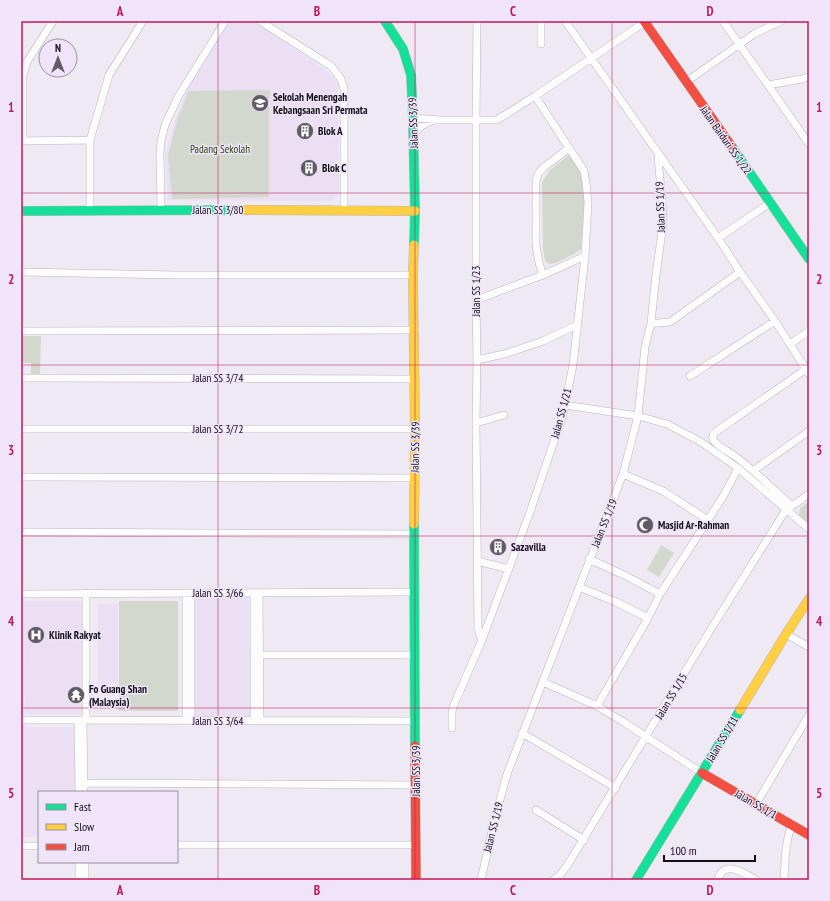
<svg xmlns="http://www.w3.org/2000/svg" width="830" height="901" font-family="'PT Sans Narrow',sans-serif">
	<style>
		.built { fill: #eadff3 }
		.green { fill: #d2d8ce }
		.lines { fill: none; stroke-linecap: round; stroke-linejoin: round }
		.street-casing { stroke: #bbb6bf; stroke-width: 8 }
		.fast-casing { stroke: #bbb6bf; stroke-width: 10 }
		.slow-casing { stroke: #bbb6bf; stroke-width: 10 }
		.jam-casing { stroke: #bbb6bf; stroke-width: 10 }
		.street { stroke: #fdfcfd; stroke-width: 7 }
		.fast { stroke: #16e098; stroke-width: 9 }
		.slow { stroke: #ffcf43; stroke-width: 9 }
		.jam { stroke: #f24e42; stroke-width: 9 }
		.grid { fill: none; stroke: #c2185b; stroke-width: 1; stroke-opacity: 0.55 }
		.labels { text-anchor: middle; dominant-baseline: central; stroke-width: 3; stroke-linejoin: round; paint-order: stroke }
		.poi-label { font-size: 11px; font-weight: bold; fill: #130f16; stroke: #efe4f9; text-anchor: start }
		.street-label { font-size: 11px; fill: #130f16; stroke: #efe4f9 }
		.park-label { font-size: 11px; fill: #27430b; stroke: #efe4f9 }
		.neatline { fill: none; stroke: #c2185b; stroke-width: 1.5 }
		.grid-label { font-size: 13px; text-anchor: middle; font-weight: bold; fill: #c2185b }
	</style>
	<rect width="100%" height="100%" fill="#efe9f4"/>
	<path class="built" d="M229,21H253L326,70L334,78L338,85L339,194L333,201L168,200L165,155L176,117L187,90Z
		M249,597L250,717L193,718V598Z
		M24,601H83L84,714H25Z
		M98,604H118V684L98,685Z
		M22,727H77V792H39V837H22Z"/>
	<path class="green" d="M270,90L269,100V197L172,199L168,155L178,117L189,91Z
		M570,154L581,170L585,200L581,249L574,254L556,263L549,264L545,260L543,249L542,182L550,170Z
		M21,336H41L40,375H31V363H21Z
		M809,501V523L799,516L800,508Z
		M661,545L674,553L659,577L647,570Z
		M119,601H178V711H119Z"/>
	<g class="lines">
		<defs>
			<path id="street" d="M260,21L331,66L341,79L344,89V210
				M477,21L476,121V300L477,360L476,423L478,627L480,636L482,640
				M541,21V44
				M565,21L718,238L740,272L775,321L809,374
				M723,21L739,44L768,85L809,144
				M686,82L754,34L781,21
				M768,85L802,79L809,77
				M413,118L442,120H497L535,96L645,22
				M414,135C418,128 423,123 432,121
				M21,141L90,140
				M23,141V75L27,62L53,21
				M161,210L160,154L161,141L165,125L178,97L225,21
				M90,211V140L109,75L143,21
				M718,238L770,203
				M21,272L176,275H413
				M543,275L539,263L536,245V181L538,174L543,168L569,148
				M476,300L543,275L585,256
				M651,323H658L670,322L740,272
				M21,331L415,330
				M790,344L809,331
				M477,360L508,353L543,341L577,325
				M690,376L775,321
				M21,378L415,379
				M565,405L638,416L667,424L701,442L738,468L809,529
				M476,423L504,415
				M21,429H415
				M753,471L809,431
				M623,474L663,491L708,520
				M21,477L415,478
				M792,506C774,490 755,471 736,457C731,453 717,446 714,441C711,437 714,433 717,431L806,369
				M21,532L414,534
				M589,559L626,576L660,594
				M477,561L509,569
				M579,587L616,602L648,618
				M86,593V720
				M186,593V721
				M191,593V721
				M254,593V721
				M259,593L260,721
				M21,594L415,592
				M786,634L809,647
				M260,655H415
				M543,682L597,706L622,721L702,773
				M597,706L648,618L660,594L724,495L738,468
				M21,720L416,721
				M78,720L79,792
				M83,720L84,792
				M452,728V711L453,707L482,640L530,512L563,415L573,365L585,256L588,202L586,183L584,171L577,160L569,148L535,96
				M522,733L616,788
				M84,783L416,785
				M756,804L809,715
				M536,810L584,840
				M177,845H416
				M21,846H39
				M79,862V880
				M85,862V880
				M481,880L495,818L507,774L623,474L638,416L645,347L651,323L656,275L663,224L662,199L659,169L658,153
				M553,880L560,875L567,866L714,624L784,513L792,506L809,494
				M717,880C719,877 720,874 722,872C731,863 747,875 756,880
				M784,880C785,861 785,842 792,825"/>
			<path id="fast" d="M385,21L403,49L411,75L413,118L415,211L414,245
				M732,147L809,259
				M21,211L236,210
				M414,524L415,746
				M636,880L740,710"/>
			<path id="slow" d="M236,210L415,211
				M414,245L413,275L415,429L414,524
				M740,710L786,634L809,599"/>
			<path id="jam" d="M644,21L732,147
				M415,746L416,880
				M702,773L809,835"/>
		</defs>
		<use href="#street" class="street-casing"/>
		<use href="#fast" class="fast-casing"/>
		<use href="#slow" class="slow-casing"/>
		<use href="#jam" class="jam-casing"/>
		<use href="#street" class="street"/>
		<use href="#fast" class="fast"/>
		<use href="#slow" class="slow"/>
		<use href="#jam" class="jam"/>
	</g>
	<path class="grid" d="M218,21V880M415,21V880M612,21V880M21,193H809M21,365H809M21,536H809M21,708H809"/>
	<defs>
		<symbol id="school-disc" viewBox="-11 -11 22 22"><circle r="9.5" fill="#605b64" stroke="#efe4f9"/><path d="M0-5L7-2L0 1L-7-2ZM-4 1L0 2.5L4 1V4Q0 6-4 4Z" fill="#fff"/></symbol>
		<symbol id="building-disc" viewBox="-11 -11 22 22"><circle r="9.5" fill="#605b64" stroke="#efe4f9"/><path d="M-4-6H4V6H1V3H-1V6H-4ZM-2.5-4.3h1.7v1.8h-1.7ZM.8-4.3h1.7v1.8H.8ZM-2.5-1h1.7V.8h-1.7ZM.8-1h1.7V.8H.8Z" fill="#fff"/></symbol>
		<symbol id="mosque-disc" viewBox="-11 -11 22 22"><circle r="9.5" fill="#605b64" stroke="#efe4f9"/><path d="M3.5-4.9A6 6 0 1 0 3.5 4.9A5 5 0 1 1 3.5-4.9Z" fill="#fff"/></symbol>
		<symbol id="hospital-disc" viewBox="-11 -11 22 22"><circle r="9.5" fill="#605b64" stroke="#efe4f9"/><path d="M-5-5h3v3.5h4V-5h3V5h-3V1.5h-4V5h-3Z" fill="#fff"/></symbol>
		<symbol id="temple-disc" viewBox="-11 -11 22 22"><circle r="9.5" fill="#605b64" stroke="#efe4f9"/><path d="M0-6L5-2H3V0L6.5 2.5H4V6H1.5V3h-3V6H-4V2.5H-6.5L-3 0V-2H-5Z" fill="#fff"/></symbol>
	</defs>
	<g fill-rule="evenodd">
		<use href="#school-disc" x="250" y="93" width="20" height="20"/>
		<use href="#building-disc" x="295" y="121" width="20" height="20"/>
		<use href="#building-disc" x="299" y="158" width="20" height="20"/>
		<use href="#mosque-disc" x="635" y="515" width="20" height="20"/>
		<use href="#building-disc" x="488" y="537" width="20" height="20"/>
		<use href="#hospital-disc" x="26" y="625" width="20" height="20"/>
		<use href="#temple-disc" x="66" y="685" width="20" height="20"/>
	</g>
	<g class="labels">
		<g class="poi-label">
			<text x="273" y="97">Sekolah Menengah<tspan x="273" dy="13">Kebangsaan Sri Permata</tspan></text>
			<text x="318" y="131">Blok A</text>
			<text x="322" y="168">Blok C</text>
			<text x="658" y="525">Masjid Ar-Rahman</text>
			<text x="511" y="547">Sazavilla</text>
			<text x="49" y="635">Klinik Rakyat</text>
			<text x="89" y="689">Fo Guang Shan<tspan x="89" dy="13">(Malaysia)</tspan></text>
		</g>
		<g class="street-label">
			<text transform="translate(413 123) rotate(-92)">Jalan SS 3/39</text>
			<text transform="translate(726 140) rotate(55)">Jalan Baiduri SS 1/22</text>
			<text transform="translate(660 207) rotate(-92)">Jalan SS 1/19</text>
			<text x="218" y="210">Jalan SS 3/80</text>
			<text transform="translate(476 291) rotate(-90)">Jalan SS 1/23</text>
			<text x="218" y="378">Jalan SS 3/74</text>
			<text transform="translate(561 413) rotate(-75)">Jalan SS 1/21</text>
			<text x="218" y="429">Jalan SS 3/72</text>
			<text transform="translate(415 447) rotate(-89)">Jalan SS 3/39</text>
			<text transform="translate(604 523) rotate(-68)">Jalan SS 1/19</text>
			<text x="218" y="593">Jalan SS 3/66</text>
			<text transform="translate(671 696) rotate(-59)">Jalan SS 1/15</text>
			<text x="218" y="721">Jalan SS 3/64</text>
			<text transform="translate(722 739) rotate(-59)">Jalan SS 1/11</text>
			<text transform="translate(416 771) rotate(-90)">Jalan SS 3/39</text>
			<text transform="translate(756 804) rotate(30)">Jalan SS 1/1</text>
			<text transform="translate(493 827) rotate(-76)">Jalan SS 1/19</text>
		</g>
		<g class="park-label">
			<text x="220" y="149">Padang Sekolah</text>
		</g>
	</g>
	<rect width="830" height="901" fill="none" stroke="#efe4f9" stroke-width="44"/>
	<rect x="38" y="791" width="140" height="72" fill="#efe4f9" stroke="#978f9e"/>
	<rect x="46" y="804" width="20" height="6" fill="#16e098" stroke="#978f9e"/>
	<text x="74" y="811" font-size="12" fill="#130f16">Fast</text>
	<rect x="46" y="824" width="20" height="6" fill="#ffcf43" stroke="#978f9e"/>
	<text x="74" y="831" font-size="12" fill="#130f16">Slow</text>
	<rect x="46" y="844" width="20" height="6" fill="#f24e42" stroke="#978f9e"/>
	<text x="74" y="851" font-size="12" fill="#130f16">Jam</text>
	<g transform="translate(58 58)"><circle r="19" fill="#efe4f9" stroke="#978f9e"/>
	<path d="M0-3L7 15L0 10L-7 15Z" fill="#605b64"/>
	<text y="-6" font-size="11" font-weight="bold" text-anchor="middle" fill="#130f16">N</text>
	</g>
	<path d="M664 855v6h91v-6" fill="none" stroke="#130f16" stroke-width="2"/>
	<text x="670" y="855" font-size="12" fill="#130f16" stroke="#efe4f9" stroke-width="3" paint-order="stroke">100 m</text>
	<rect x="22" y="22" width="786" height="857" class="neatline"/>
	<g class="grid-label">
		<text x="120" y="16">A</text>
		<text x="317" y="16">B</text>
		<text x="513" y="16">C</text>
		<text x="710" y="16">D</text>
		<text x="11" y="112">1</text>
		<text x="819" y="112">1</text>
		<text x="11" y="284">2</text>
		<text x="819" y="284">2</text>
		<text x="11" y="455">3</text>
		<text x="819" y="455">3</text>
		<text x="11" y="626">4</text>
		<text x="819" y="626">4</text>
		<text x="11" y="798">5</text>
		<text x="819" y="798">5</text>
		<text x="120" y="895">A</text>
		<text x="317" y="895">B</text>
		<text x="513" y="895">C</text>
		<text x="710" y="895">D</text>
	</g>
</svg>
